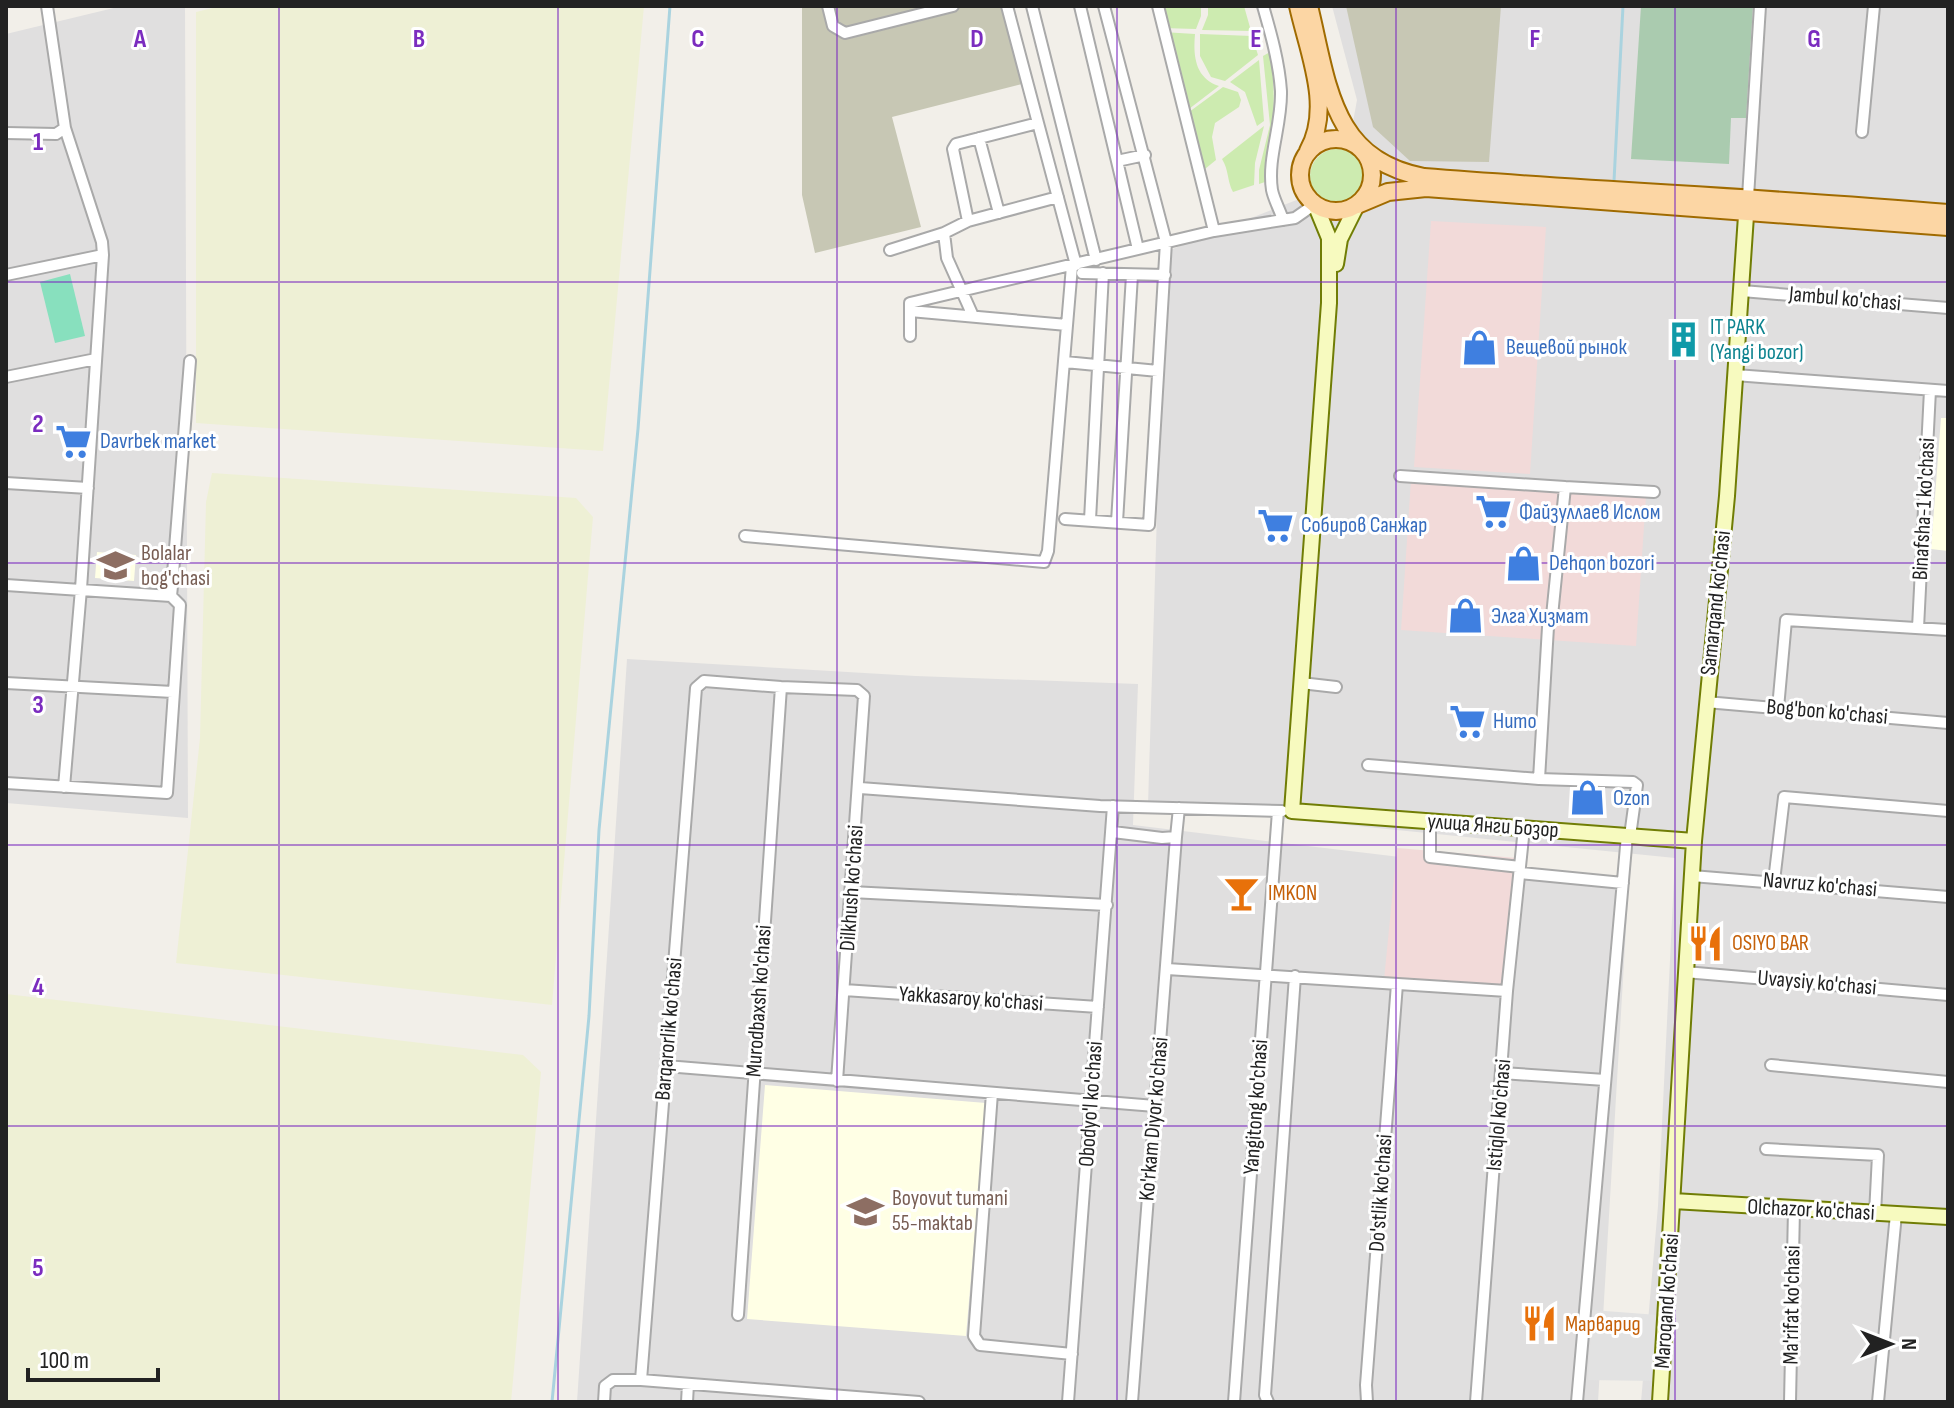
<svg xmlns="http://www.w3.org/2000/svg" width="1954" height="1408" font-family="'Sofia Sans Condensed',sans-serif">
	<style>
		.residential { fill: #e0dfdf }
		.commercial { fill: #f2dad9 }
		.education { fill: #ffffe5 }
		.construction { fill: #c7c7b4 }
		.farmland { fill: #eef0d5 }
		.grass { fill: #cdebb0 }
		.cemetery { fill: #aacbaf }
		.pitch { fill: #88e0be }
		.parking { fill: #e2e2e2 }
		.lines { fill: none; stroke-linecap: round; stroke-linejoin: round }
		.stream { stroke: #aad3df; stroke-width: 3 }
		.street-casing { stroke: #a9a9a9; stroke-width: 14 }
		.secondary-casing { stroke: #707d05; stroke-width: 18 }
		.primary-casing { stroke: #a06b00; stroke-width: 20 }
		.street { stroke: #fff; stroke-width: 10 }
		.secondary { stroke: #f7fabf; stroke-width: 14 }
		.primary { stroke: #fcd6a4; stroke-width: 16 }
		.grid { fill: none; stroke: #7b2cbf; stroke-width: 2; stroke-opacity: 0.55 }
		.labels { text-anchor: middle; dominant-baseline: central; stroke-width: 6; stroke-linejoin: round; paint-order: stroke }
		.street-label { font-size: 22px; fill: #222; stroke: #fff }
		.culture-label { font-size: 22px; fill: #0d838f; stroke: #fff; text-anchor: start }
		.shop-label { font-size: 22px; fill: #366cbe; stroke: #fff; text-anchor: start }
		.education-label { font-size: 22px; fill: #785e54; stroke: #fff; text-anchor: start }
		.food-label { font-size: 22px; fill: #c56008; stroke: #fff; text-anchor: start }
		.grid-label { font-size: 26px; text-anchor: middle; font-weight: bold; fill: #7b2cbf; stroke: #fff; stroke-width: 6; stroke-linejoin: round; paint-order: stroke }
	</style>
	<rect width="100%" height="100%" fill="#f2efe9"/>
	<path class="residential" d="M122,6H185L188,818L6,803V34Z
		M1332,6H1948V1402H1641L1658,1206L1675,858L1148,805L1165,252L1342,182L1357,100Z
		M627,659L916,676L1138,684L1133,825L1509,870L1629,878L1598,1402H577Z"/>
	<path class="commercial" d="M1431,221L1546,227L1530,474L1414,467Z
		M1411,480L1646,496L1636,646L1401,630Z
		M1397,848L1517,858L1504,988L1384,980Z"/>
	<path class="education" d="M1941,418H1948V551L1931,549Z
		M97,552L136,555L134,581L95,578Z
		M765,1085L986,1103L966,1336L747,1319Z"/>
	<path class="construction" d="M802,6H1010L1030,82L892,117L921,227L815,253L802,195Z
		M1346,6H1501L1489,162L1410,161L1373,127Z"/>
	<path class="farmland" d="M221,6H644L603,451L196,423V12Z
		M212,473L576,498L593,517L552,1005L176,963L200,738L206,502Z
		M6,994L523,1055L541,1072L511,1402H6Z"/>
	<path class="grass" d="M1157,6H1201V16L1196,29L1162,28Z
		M1208,6H1244L1251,31L1202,30L1208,15Z
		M1163,32L1195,34C1193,56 1195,78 1219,86L1185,112Z
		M1200,34L1252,36L1258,55L1225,81L1211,77L1200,56Z
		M1270,52C1277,96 1273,136 1268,181L1259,184V170L1270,125L1263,56Z
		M1259,60L1264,121L1257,126L1245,92L1230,82Z
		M1223,87L1238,92L1241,100L1239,107L1215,123L1212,137L1216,160L1200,173L1185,115Z
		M1264,126L1255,163L1254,185L1233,192C1227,181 1229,170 1222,159Z
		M1310 176a27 27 0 1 1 54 0a27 27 0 1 1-54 0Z"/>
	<path class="cemetery" d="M1641,6H1753L1746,118H1731L1729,164L1631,159Z"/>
	<path class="pitch" d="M70,274L85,336L55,343L40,282Z"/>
	<path class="parking" d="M1592,1310L1658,1315L1655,1381L1588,1380Z"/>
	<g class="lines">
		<path class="stream" d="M1614,181L1623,6
			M552,1402L589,1016L599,830L638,429L670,6"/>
		<defs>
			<path id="street" d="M828,6L833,26L845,33L953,6
				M1007,6L1038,123
				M1032,6L1096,260
				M1080,6L1138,249
				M1158,6L1214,231
				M1263,6C1271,34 1279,62 1281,91C1282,125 1267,158 1272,190C1274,200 1280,210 1283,220
				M1862,132L1874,6
				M6,133L56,134L65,128L47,6
				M979,138L999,213
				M1117,161L1145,155
				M1748,197L1760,6
				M968,221L953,149L956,144L1038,123L1076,265
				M890,250L944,233
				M1082,273L1165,275
				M6,275L103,255
				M1742,291L1948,308
				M910,311L1067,325
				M973,316L947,258L944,233L968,221L1058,197
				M910,336V303L1214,231L1295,218L1315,204
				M1065,362L1158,371
				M1735,375L1948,391
				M6,377L96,359
				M1400,476L1565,487L1552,616L1548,627L1539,779
				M6,483L88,488
				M1565,487L1654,492
				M1065,519L1149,525L1166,242L1104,6
				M1090,520L1103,273
				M1117,522L1132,275
				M745,536L1044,562L1048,551L1072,266
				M6,585L171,596
				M1918,628L1930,390
				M6,683L173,692
				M1301,683L1336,687
				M1706,702L1948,723
				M1778,708L1786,620L1948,630
				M1368,765L1539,779L1633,782L1637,785L1630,836
				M6,783L167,793L180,605L171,596L172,586L190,361
				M64,787L81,589L103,255L102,242L65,128
				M860,788L1100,806L1282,811
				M1430,821V857L1520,867
				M1113,832L1162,838L1176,837L1179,808
				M1520,873L1623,883
				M1692,876L1948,897
				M1774,881L1784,797L1948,811
				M851,892L1107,905
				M1167,969L1507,991
				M1685,972L1948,995
				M844,990L1098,1007
				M1771,1065L1948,1082
				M666,1066L1155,1106
				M1502,1073L1605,1080
				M992,1093L974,1336L980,1345L1072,1354
				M1766,1149L1878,1155L1875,1214
				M738,1315L781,687
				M641,1380L696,688L704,681L781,687L857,690L864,696L837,1081
				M604,1402L605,1386L613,1380H641L919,1402
				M687,1402L688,1384
				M1068,1402L1113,806
				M1132,1402L1176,837
				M1234,1402L1278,811
				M1268,1402L1265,1395L1295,976
				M1367,1402L1366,1385L1397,984
				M1476,1402L1507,991L1524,828
				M1577,1402L1627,835
				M1790,1402L1794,1209
				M1878,1402L1896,1214"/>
			<path id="secondary" d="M1315,204L1329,238V303L1292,811L1694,841
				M1336,264L1340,239L1357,205
				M1673,1201L1948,1217
				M1660,1402L1694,841L1727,496L1747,201"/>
			<path id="primary" d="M1298,6C1308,52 1333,107 1308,151
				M1309,6C1328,83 1331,160 1424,177C1599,191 1773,198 1948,213
				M1300 175a36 36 0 1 1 72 0a36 36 0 1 1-72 0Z
				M1357,205L1388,192L1426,188L1948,227"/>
		</defs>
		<use href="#street" class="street-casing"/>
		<use href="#secondary" class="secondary-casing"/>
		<use href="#primary" class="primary-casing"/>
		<use href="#street" class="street"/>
		<use href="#secondary" class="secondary"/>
		<use href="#primary" class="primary"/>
	</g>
	<path class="grid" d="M279,6V1402M558,6V1402M837,6V1402M1117,6V1402M1396,6V1402M1675,6V1402M6,282H1948M6,563H1948M6,845H1948M6,1126H1948"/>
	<defs>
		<symbol id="building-bare" viewBox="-9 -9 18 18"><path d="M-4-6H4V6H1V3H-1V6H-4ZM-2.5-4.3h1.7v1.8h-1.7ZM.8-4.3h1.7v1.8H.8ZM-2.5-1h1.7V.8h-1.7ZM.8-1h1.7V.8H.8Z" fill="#0f9aa8" stroke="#fff" stroke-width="2.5" paint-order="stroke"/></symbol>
		<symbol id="shop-bare" viewBox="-9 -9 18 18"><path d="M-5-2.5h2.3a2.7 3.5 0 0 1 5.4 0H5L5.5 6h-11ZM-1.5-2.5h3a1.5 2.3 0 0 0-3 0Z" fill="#3f7fe0" stroke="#fff" stroke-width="2.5" paint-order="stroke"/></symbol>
		<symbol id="supermarket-bare" viewBox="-9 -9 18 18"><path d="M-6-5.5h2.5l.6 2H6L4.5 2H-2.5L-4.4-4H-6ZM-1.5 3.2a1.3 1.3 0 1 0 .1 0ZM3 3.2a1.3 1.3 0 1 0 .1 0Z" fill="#3f7fe0" stroke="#fff" stroke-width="2.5" paint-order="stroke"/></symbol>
		<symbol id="school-bare" viewBox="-9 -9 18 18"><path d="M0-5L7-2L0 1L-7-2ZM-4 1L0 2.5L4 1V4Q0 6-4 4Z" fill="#8d6e63" stroke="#fff" stroke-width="2.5" paint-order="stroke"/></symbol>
		<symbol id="bar-bare" viewBox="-9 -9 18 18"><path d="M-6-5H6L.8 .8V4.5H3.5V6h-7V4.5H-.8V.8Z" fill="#e8710a" stroke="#fff" stroke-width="2.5" paint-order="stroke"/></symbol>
		<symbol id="restaurant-bare" viewBox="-9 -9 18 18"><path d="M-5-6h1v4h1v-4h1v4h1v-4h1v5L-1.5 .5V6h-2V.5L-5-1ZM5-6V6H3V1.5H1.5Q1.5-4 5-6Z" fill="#e8710a" stroke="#fff" stroke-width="2.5" paint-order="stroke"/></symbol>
	</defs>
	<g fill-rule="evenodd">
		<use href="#building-bare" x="1658" y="314" width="51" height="51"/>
		<use href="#shop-bare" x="1454" y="322" width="51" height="51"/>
		<use href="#supermarket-bare" x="48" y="416" width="51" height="51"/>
		<use href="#supermarket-bare" x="1468" y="486" width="51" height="51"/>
		<use href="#supermarket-bare" x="1250" y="500" width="51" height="51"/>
		<use href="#shop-bare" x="1498" y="538" width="51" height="51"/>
		<use href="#school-bare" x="90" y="540" width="51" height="51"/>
		<use href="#shop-bare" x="1440" y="590" width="51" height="51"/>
		<use href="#supermarket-bare" x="1442" y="696" width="51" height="51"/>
		<use href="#shop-bare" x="1562" y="772" width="51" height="51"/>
		<use href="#bar-bare" x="1216" y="868" width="51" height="51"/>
		<use href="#restaurant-bare" x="1680" y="918" width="51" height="51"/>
		<use href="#school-bare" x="840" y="1186" width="51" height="51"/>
		<use href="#restaurant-bare" x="1514" y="1298" width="51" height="51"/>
	</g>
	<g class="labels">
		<g class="street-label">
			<text transform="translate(1845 299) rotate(5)">Jambul ko'chasi</text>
			<text transform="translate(1924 509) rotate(-87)">Binafsha-1 ko'chasi</text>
			<text transform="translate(1716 603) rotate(-84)">Samarqand ko'chasi</text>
			<text transform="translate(1827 712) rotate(5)">Bog'bon ko'chasi</text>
			<text transform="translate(1493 826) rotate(4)">улица Янги Бозор</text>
			<text transform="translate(1820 885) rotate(5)">Navruz ko'chasi</text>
			<text transform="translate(852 888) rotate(-86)">Dilkhush ko'chasi</text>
			<text transform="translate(1817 983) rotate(5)">Uvaysiy ko'chasi</text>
			<text transform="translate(971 999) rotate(4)">Yakkasaroy ko'chasi</text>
			<text transform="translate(759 1001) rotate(-86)">Murodbaxsh ko'chasi</text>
			<text transform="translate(669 1029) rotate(-85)">Barqarorlik ko'chasi</text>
			<text transform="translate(1091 1104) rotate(-86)">Obodyo'l ko'chasi</text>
			<text transform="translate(1256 1107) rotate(-86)">Yangitong ko'chasi</text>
			<text transform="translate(1499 1115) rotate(-85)">Istiqlol ko'chasi</text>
			<text transform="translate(1154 1119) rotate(-85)">Ko'rkam Diyor ko'chasi</text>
			<text transform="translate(1381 1193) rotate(-86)">Do'stlik ko'chasi</text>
			<text transform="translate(1811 1210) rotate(3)">Olchazor ko'chasi</text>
			<text transform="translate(1667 1301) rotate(-86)">Maroqand ko'chasi</text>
			<text transform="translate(1792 1305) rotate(-89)">Ma'rifat ko'chasi</text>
		</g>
		<g class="culture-label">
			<text x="1710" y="327">IT PARK<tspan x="1710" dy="25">(Yangi bozor)</tspan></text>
		</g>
		<g class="shop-label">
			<text x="1506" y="347">Вещевой рынок</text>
			<text x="100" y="441">Davrbek market</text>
			<text x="1519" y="512">Файзуллаев Ислом</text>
			<text x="1301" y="525">Собиров Санжар</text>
			<text x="1549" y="563">Dehqon bozori</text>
			<text x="1491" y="616">Элга Хизмат</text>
			<text x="1493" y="721">Humo</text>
			<text x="1613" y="798">Ozon</text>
		</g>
		<g class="education-label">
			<text x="141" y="553">Bolalar<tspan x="141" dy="25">bog'chasi</tspan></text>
			<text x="892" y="1198">Boyovut tumani<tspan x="892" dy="25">55-maktab</tspan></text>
		</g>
		<g class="food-label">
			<text x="1268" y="893">IMKON</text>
			<text x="1732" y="943">OSIYO BAR</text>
			<text x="1565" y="1324">Марварид</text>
		</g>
	</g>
	<g class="grid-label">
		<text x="140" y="47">A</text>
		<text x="419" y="47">B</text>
		<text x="698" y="47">C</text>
		<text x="977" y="47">D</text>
		<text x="1256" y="47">E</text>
		<text x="1535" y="47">F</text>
		<text x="1814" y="47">G</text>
		<text x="38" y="150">1</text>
		<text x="38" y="432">2</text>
		<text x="38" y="713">3</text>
		<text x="38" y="995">4</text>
		<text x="38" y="1276">5</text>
	</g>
	<rect width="1954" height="1408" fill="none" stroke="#222222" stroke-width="16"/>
	<g transform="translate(1890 1344) rotate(90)" stroke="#ffffff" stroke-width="6" paint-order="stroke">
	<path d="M0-6L14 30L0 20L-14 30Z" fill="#222222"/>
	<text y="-12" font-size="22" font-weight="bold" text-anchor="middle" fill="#222222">N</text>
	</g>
	<path d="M28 1368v12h130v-12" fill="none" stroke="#222222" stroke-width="4"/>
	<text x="40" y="1368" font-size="24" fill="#222222" stroke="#ffffff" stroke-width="6" paint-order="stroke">100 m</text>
</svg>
